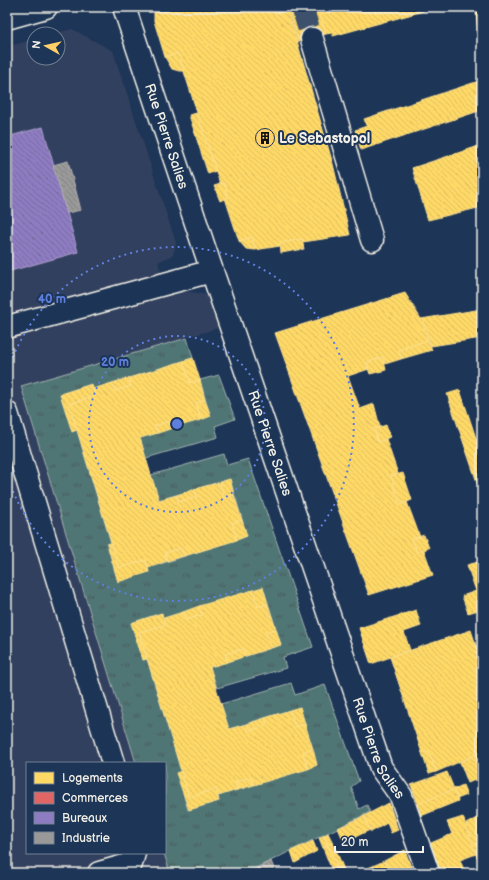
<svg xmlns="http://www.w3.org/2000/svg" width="489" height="880" font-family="'Balsamiq Sans',sans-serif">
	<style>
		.built { fill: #32415e }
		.grass { fill: url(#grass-tufts); stroke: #a2b2ae }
		.homes { fill: url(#homes-back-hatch); stroke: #fce08d }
		.shops { fill: url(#shops-back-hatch); stroke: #e6908d }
		.offices { fill: url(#offices-back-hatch); stroke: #ad9fce }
		.industry { fill: url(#industry-back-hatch); stroke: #b4b3b1 }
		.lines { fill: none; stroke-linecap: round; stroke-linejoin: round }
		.minor-tunnel { stroke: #3d516d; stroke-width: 22; stroke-dasharray: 22 11; stroke-linecap: butt }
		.minor-casing { stroke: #f4f1e8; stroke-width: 25 }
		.minor { stroke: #1d3557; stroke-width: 22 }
		.ring { fill: none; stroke: #5e7fdd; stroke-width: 2; stroke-dasharray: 2 4 }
		.labels { text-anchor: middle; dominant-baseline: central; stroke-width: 4; stroke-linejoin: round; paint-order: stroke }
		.street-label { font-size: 14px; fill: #f4f1e8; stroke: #1d3557 }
		.poi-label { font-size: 14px; font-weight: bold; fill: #f4f1e8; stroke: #1d3557; text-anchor: start }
		.centre { fill: #5e7fdd; stroke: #1d3557; stroke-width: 2 }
		.ring-label { font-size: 12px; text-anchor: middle; font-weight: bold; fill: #5e7fdd; stroke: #1d3557; stroke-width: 4; stroke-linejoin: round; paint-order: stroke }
	</style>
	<defs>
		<pattern id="grass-tufts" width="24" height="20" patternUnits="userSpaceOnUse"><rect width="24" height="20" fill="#4f7475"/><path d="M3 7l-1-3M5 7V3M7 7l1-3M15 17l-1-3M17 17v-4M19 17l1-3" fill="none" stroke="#4c5c5b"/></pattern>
		<pattern id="homes-back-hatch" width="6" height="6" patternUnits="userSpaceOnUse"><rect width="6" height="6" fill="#ffd966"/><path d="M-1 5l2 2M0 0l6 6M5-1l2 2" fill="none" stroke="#dbbc60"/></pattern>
		<pattern id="shops-back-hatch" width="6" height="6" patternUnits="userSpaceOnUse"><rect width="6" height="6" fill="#e06666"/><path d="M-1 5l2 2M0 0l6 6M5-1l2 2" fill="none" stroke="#b35d5c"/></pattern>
		<pattern id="offices-back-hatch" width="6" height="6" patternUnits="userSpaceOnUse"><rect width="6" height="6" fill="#8e7cc3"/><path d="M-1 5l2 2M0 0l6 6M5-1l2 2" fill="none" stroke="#766a97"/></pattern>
		<pattern id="industry-back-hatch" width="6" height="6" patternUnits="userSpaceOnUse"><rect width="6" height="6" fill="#999"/><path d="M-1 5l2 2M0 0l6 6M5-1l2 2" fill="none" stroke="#818180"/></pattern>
	</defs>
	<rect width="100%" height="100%" fill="#1d3557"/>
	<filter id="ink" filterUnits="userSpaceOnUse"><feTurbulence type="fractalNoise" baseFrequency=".025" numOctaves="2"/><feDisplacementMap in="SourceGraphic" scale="8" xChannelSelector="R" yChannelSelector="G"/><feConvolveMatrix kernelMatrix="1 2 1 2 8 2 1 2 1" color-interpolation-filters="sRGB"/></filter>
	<g filter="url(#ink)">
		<path class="built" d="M72,29L113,51L176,243L173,255L158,262L169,296L184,291L205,294L211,301L218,328L21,387L136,763H27V853H164L170,873H7V47L34,39V58H58V34H52Z"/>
		<path class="grass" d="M187,338L193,358L93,389L91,384L61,394L77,430L111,543L107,544L118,581L149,572L148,568L247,536L230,479L159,500L151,475L224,454L227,465L248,459L313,647L283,657L286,668L217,688L210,667L281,645L263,587L164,618L161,613L131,623L143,660L147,659L181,771L177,773L188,810L219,801L218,796L317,765L300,707L229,729L221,704L291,683L295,695L325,685L359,781L351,787L359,809L367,805L370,812L256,868L239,873H170L164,853H165V763H136L21,386Z
			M219,375L235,419L215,426L218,437L146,458L140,438L210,416L200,380Z"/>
		<path class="homes" d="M158,7H287L333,164L350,235L303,242L302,239L280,243V246L255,250L252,237L239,241L225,198L228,197L224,183L220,184L178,53L165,57L154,21V13Z
			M288,7H318L326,34L298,42Z
			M318,7H438L333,36L332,33L326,34Z
			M482,9V46L479,47L476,10Z
			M178,53L184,71H179L172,69L166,59L165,57Z
			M482,80V110L361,150L355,130L367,126L364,119Z
			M197,113L216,171L208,174L189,115Z
			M482,145V207L428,220L412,168Z
			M224,183L228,197L220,201L214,186Z
			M252,237L255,250L246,249L239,241Z
			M302,239L304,249L281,253L280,243Z
			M405,293L421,319L428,340L399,350L401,359L385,364L383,357L366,363L369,369L348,376L360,409L374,404L380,427L374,429L378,442L386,439L398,474L391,476L400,505L407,502L420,537L412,539L417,552L424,550L433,575L369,595L275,333Z
			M482,309V338L431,346L421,319Z
			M428,340L432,350L401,359L399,350Z
			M383,357L386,370L370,374L366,363Z
			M193,358L200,380L190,383L183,361Z
			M183,361L190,383L200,380L205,400L196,403L201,420L176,427L173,420L155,426L158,433L140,438L151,475L159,500L177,495L178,502L197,497L195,489L220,482L224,498L234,495L242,520L232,523L237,540L184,556L181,548L165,553L167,561L148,568L146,560L119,568L69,404L95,396L93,389L112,383L115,391L131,386L129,378Z
			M129,378L131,386L115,391L112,383Z
			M92,384L95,396L69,404L77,430L72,432L60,394Z
			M460,390L482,456V497L447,394Z
			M205,400L211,416L201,420L196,403Z
			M173,420L176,427L158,433L155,426Z
			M386,425L390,437L378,442L374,429Z
			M403,473L412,500L400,505L391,476Z
			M230,479L234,495L224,498L220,482Z
			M195,489L197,497L178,502L177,495Z
			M242,520L247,536L237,540L232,523Z
			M424,535L429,548L417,552L412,539Z
			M111,543L119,568L146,560L149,572L118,582L107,544Z
			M181,548L184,556L167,561L165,553Z
			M482,561V589L476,591L467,565Z
			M263,587L268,604L258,607L253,590Z
			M253,590L258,607L268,604L276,629L266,632L271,648L246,656L243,649L225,654L228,662L210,667L221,704L229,729L247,724L249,731L267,725L265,718L290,710L295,727L305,724L313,749L303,752L308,769L254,785L251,777L235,782L237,790L218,796L216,789L189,797L139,632L165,625L164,618L183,612L186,620L202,615L199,606Z
			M476,591L482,609L468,613L462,596Z
			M199,606L202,615L186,620L183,612Z
			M416,610L421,626L404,632L410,650L371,664L359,628Z
			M162,613L165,625L139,632L147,659L143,660L131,623Z
			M276,629L281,645L271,648L266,632Z
			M471,630L482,663V752L436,772L429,751L422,753L390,657Z
			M243,649L246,656L228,662L225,654Z
			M300,707L305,724L295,727L290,710Z
			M265,718L267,725L249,731L247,724Z
			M313,749L317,765L308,769L303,752Z
			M429,751L436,772L429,774L422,753Z
			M480,753L482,759V777L468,783L460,762Z
			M181,771L189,797L216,789L219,801L189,810L176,773Z
			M447,772L454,789L418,804L411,785Z
			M251,777L254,785L237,790L235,782Z
			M463,785L467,795L457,799L454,789Z
			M454,789L458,801L421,816L418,804Z
			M389,803L398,830L391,833L387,823L371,832L364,816Z
			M482,815V871L466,824Z
			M364,816L370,830L344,842L338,828Z
			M463,817L476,854L460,860L464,870L455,873H441L431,843L452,834L447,822Z
			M328,833L333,843L328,845L323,836Z
			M323,836L328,845L323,848L319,838Z
			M313,841L317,851L295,863L291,851Z
			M333,843L345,872L342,873H340L328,845Z
			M328,845L340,873H333L323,848Z
			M405,850L413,873H389L384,861Z
			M384,861L389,873H357Z"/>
		<path class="shops" d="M482,382V396L478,384Z"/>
		<path class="offices" d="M43,127L78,252L7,272V137Z"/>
		<path class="industry" d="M7,117L12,135L7,137Z
			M68,161L81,210L67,213L53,165Z
			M271,861L276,873H258L256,868Z"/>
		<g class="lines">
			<path class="minor-tunnel" d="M302,7L312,39"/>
			<defs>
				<g id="minor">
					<path id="s1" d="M124,7L212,271L381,768L401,796L428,873"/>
					<path d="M7,18L46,7"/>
					<path d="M312,39L372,240"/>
					<path d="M7,327L212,271"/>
					<path d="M7,413L113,763"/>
					<path d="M99,873L131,864L134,853"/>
				</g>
			</defs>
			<use href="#minor" class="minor-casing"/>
			<use href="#minor" class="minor"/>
		</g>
	</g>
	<g class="ring">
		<circle cx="177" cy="424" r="88"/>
		<path d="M7 374A177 177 0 1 1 7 474"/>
	</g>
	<defs>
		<symbol id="building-disc" viewBox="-11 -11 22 22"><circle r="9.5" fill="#ffd166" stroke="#1d3557"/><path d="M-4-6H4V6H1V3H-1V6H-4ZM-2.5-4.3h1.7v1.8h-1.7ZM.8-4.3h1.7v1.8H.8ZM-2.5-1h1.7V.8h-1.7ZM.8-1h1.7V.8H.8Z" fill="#111"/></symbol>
	</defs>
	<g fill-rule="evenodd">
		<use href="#building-disc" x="254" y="127" width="22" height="22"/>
	</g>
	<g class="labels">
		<g class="street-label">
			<text stroke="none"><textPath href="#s1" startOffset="136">Rue Pierre Salies</textPath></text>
			<text stroke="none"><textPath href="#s1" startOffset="460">Rue Pierre Salies</textPath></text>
			<text stroke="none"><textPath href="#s1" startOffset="784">Rue Pierre Salies</textPath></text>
		</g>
		<g class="poi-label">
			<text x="279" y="138">Le Sebastopol</text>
		</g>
	</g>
	<circle cx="177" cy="424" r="6" class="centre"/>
	<g class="ring-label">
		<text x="52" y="303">40 m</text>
		<text x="115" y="366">20 m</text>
	</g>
	<rect width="489" height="880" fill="none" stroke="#1d3557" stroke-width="24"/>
	<rect x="12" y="12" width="465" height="856" fill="none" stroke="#f4f1e8" stroke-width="1.5" filter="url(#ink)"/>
	<rect x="26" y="762" width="140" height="92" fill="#1d3557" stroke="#738091"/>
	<rect x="34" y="772" width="20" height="12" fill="#ffd966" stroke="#738091"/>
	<text x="62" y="782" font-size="12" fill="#f4f1e8">Logements</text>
	<rect x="34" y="792" width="20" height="12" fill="#e06666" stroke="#738091"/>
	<text x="62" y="802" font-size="12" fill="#f4f1e8">Commerces</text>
	<rect x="34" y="812" width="20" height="12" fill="#8e7cc3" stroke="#738091"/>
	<text x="62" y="822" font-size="12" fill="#f4f1e8">Bureaux</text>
	<rect x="34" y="832" width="20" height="12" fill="#999999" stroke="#738091"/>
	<text x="62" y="842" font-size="12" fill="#f4f1e8">Industrie</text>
	<g transform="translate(46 46) rotate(278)"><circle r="19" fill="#1d3557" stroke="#738091"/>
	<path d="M0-3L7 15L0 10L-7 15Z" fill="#ffd166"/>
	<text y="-6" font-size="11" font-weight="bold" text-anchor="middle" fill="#f4f1e8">N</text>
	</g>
	<path d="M335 846v6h88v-6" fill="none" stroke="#f4f1e8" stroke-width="2"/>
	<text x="341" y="846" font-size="12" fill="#f4f1e8" stroke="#1d3557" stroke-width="3" paint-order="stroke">20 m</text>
</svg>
